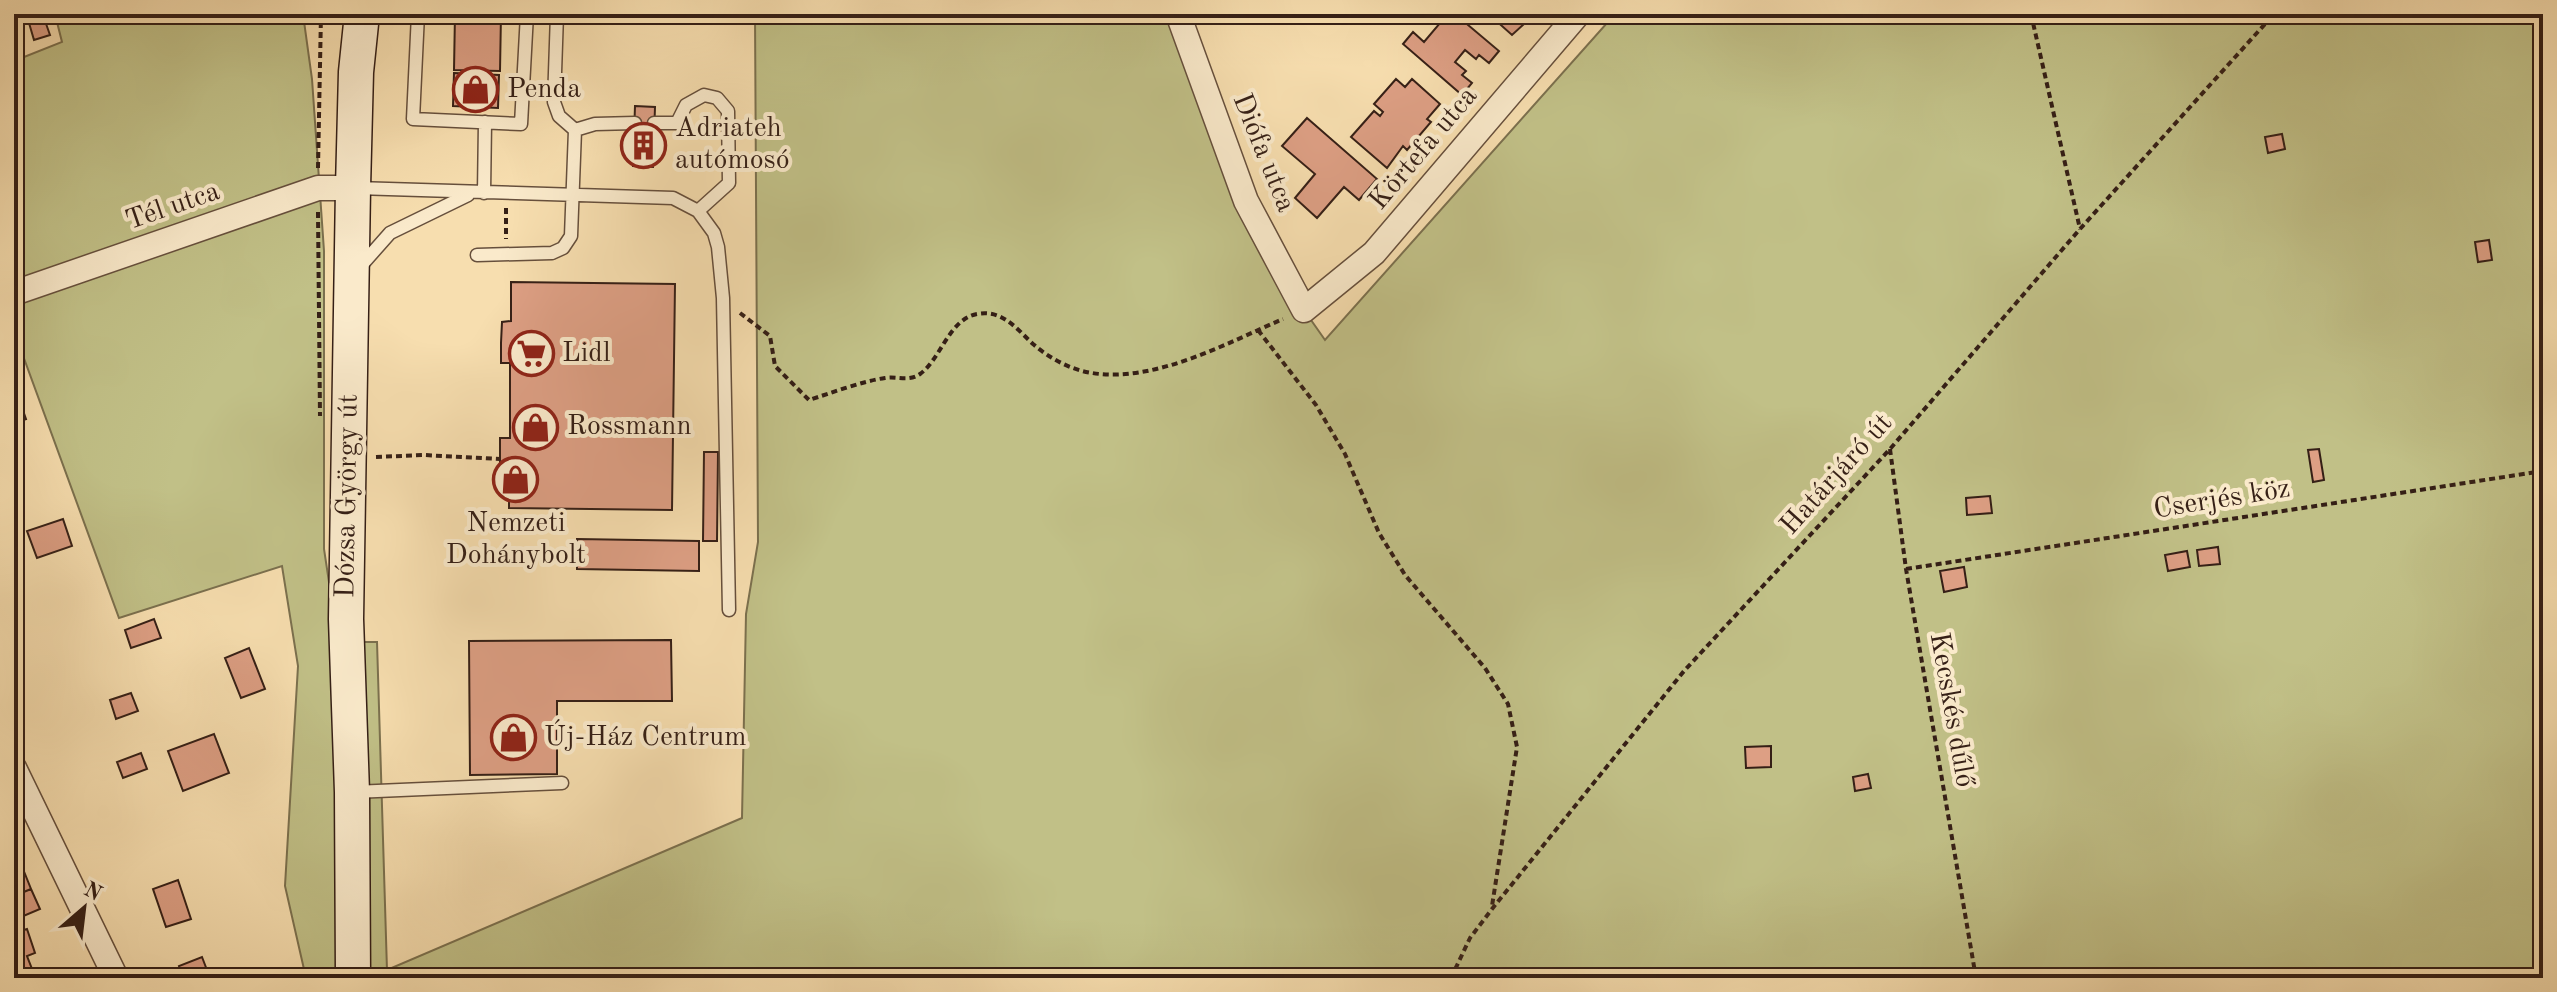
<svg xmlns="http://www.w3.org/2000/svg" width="2557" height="992" font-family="'Old Standard TT',serif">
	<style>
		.green { fill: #c1c087; stroke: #7b704e; stroke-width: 2 }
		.building { fill: #dd9f84; stroke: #351f16; stroke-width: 2 }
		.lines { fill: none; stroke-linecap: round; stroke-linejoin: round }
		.service-casing { stroke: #664f3c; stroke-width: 15 }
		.minor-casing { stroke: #664f3c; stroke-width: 27 }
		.secondary-casing { stroke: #351f16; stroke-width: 37 }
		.path { stroke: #351f16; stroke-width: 4; stroke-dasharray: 6 4; stroke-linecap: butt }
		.service { stroke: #faeacb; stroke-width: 12 }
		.minor { stroke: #faeacb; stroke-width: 24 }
		.secondary { stroke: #faeacb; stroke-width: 34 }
		.labels { text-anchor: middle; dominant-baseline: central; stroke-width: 8; stroke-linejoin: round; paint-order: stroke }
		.poi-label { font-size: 28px; fill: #351f16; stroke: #faeacb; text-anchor: start }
		.street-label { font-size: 28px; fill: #351f16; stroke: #faeacb }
	</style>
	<rect width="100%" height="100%" fill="#f7deaf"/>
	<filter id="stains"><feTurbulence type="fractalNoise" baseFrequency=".0025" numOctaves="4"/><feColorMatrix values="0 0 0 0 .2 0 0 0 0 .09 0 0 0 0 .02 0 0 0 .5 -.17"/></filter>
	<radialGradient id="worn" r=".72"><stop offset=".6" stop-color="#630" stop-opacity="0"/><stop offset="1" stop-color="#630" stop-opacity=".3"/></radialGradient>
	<path class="green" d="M55,14H303L312,79L324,251V549L338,642H377L387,970L742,818L746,614L758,542L755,14H1167L1304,310L1325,340L1615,14H2543V978H306L285,886L298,666L282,566L119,618L14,331V61L62,42Z"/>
	<path class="building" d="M455,14H501L500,71L454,70Z
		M1431,14H1455L1499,51L1489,63L1479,55L1476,59L1465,50L1455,62L1466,71L1462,75L1472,83L1462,95L1403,44L1413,32L1424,42L1441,22Z
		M1497,14H1535L1512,35L1493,18Z
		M44,18L50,35L34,40L29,23Z
		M454,73L499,75L498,108L453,106Z
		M1396,79L1405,87L1412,79L1440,104L1427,119L1431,122L1407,150L1403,146L1387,168L1351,137L1374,111L1380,116L1383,112L1374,104Z
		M635,106L655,107L653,167L633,166Z
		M1307,118L1377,179L1359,200L1344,187L1317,218L1295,198L1315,174L1282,146Z
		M2282,134L2285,149L2268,153L2265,137Z
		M2489,240L2492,260L2478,262L2475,242Z
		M511,282L675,284L672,510L509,508V478H500V438H510V363H501V343L502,322L511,321Z
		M17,393L26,419L14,423V394Z
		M2319,449L2324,480L2313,482L2308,450Z
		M704,452H718L717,541H703Z
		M1990,496L1992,513L1967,515L1966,498Z
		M63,519L72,546L37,558L27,531Z
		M577,539L699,541V571L577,569Z
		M2218,547L2220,564L2199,566L2197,550Z
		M2187,551L2190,567L2168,571L2165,555Z
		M1964,567L1967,587L1944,592L1940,571Z
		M154,619L161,638L131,648L125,630Z
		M671,640L672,701H557V774L470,775L469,641Z
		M249,648L265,689L241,698L225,658Z
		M131,693L138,711L116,719L110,700Z
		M214,734L229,773L183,791L168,751Z
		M1771,746V767L1746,768L1745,747Z
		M141,753L147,769L123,778L117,762Z
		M1868,774L1871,788L1855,791L1853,777Z
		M23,869L31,889L14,896V873Z
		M178,880L191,919L166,927L153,889Z
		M31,889L40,909L14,920V896Z
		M27,929L35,953L27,956L32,969L14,975V933Z
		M202,957L210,978H183L179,966Z"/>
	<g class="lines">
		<defs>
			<path id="service" d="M418,14L413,119L521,124L527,14
				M557,14L554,102L559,116L575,130
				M654,123H677L686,105L704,95L717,98L728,111L729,183L698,211
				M575,130L595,124L635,123
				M356,188L673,198L698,211L714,233L718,247L723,298L729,610
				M484,193L485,122
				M477,255L552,253L563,248L571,236L575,130
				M359,268L390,233L468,195
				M354,792L562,783"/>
			<path id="minor" d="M1178,14L1246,201L1304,310L1374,253L1578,14
				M14,293L318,188H353
				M14,768L116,978"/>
			<path id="secondary" d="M353,978L352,792L346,619L353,188L356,72L362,14"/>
		</defs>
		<use href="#service" class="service-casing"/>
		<use href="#minor" class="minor-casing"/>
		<use href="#secondary" class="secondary-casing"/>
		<path class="path" d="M2031,14L2080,229
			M318,168L321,14
			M506,208V239
			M318,212L320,416
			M740,313L770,336L775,366L809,400C831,393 863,381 885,378C898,376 908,382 920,374C941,359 949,319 977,314C1002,309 1017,329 1033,344C1049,358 1071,370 1092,373C1155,383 1227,343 1283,319
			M1258,330L1316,405L1345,454L1379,533L1405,575L1485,668L1508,704L1517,747L1492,906
			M1890,449L1906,569L1976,978
			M376,457L424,455L500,459
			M1906,569L2543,471
			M1451,978L1470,938L1492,909L1684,671L1890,449L2080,229L2274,14"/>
		<use href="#service" class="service"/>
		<use href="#minor" class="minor"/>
		<use href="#secondary" class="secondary"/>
	</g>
	<defs>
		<symbol id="shop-ring" viewBox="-11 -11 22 22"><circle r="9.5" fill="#faeacb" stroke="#8f2418" stroke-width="1.5"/><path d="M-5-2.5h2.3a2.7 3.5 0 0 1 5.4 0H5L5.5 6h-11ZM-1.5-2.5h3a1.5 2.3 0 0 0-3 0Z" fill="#8f2418"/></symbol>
		<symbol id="building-ring" viewBox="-11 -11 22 22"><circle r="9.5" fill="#faeacb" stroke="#8f2418" stroke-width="1.5"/><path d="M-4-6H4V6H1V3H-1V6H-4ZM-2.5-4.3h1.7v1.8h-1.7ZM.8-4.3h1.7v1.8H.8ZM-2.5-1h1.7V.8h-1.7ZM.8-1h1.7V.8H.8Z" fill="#8f2418"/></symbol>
		<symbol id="supermarket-ring" viewBox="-11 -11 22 22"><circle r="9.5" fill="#faeacb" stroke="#8f2418" stroke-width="1.5"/><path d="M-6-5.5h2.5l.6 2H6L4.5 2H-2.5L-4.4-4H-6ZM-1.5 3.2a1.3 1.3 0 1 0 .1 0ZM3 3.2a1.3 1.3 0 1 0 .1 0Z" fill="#8f2418"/></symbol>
	</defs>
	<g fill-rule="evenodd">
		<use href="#shop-ring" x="450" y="64" width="51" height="51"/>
		<use href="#building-ring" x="618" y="120" width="51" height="51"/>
		<use href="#supermarket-ring" x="506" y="328" width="51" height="51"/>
		<use href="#shop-ring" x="510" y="402" width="51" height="51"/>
		<use href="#shop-ring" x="490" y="454" width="51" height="51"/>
		<use href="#shop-ring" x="488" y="712" width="51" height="51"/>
	</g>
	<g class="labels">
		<g class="poi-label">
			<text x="507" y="90">Penda</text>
			<text x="675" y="129">Adriateh<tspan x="675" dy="32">autómosó</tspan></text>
			<text x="562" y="354">Lidl</text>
			<text x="567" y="427">Rossmann</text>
			<text x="516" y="524" text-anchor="middle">Nemzeti<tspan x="516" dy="32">Dohánybolt</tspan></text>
			<text x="544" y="738">Új-Ház Centrum</text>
		</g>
		<g class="street-label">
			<text transform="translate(1424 149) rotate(-50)">Körtefa utca</text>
			<text transform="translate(1263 153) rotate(68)">Diófa utca</text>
			<text transform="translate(173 207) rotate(-19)">Tél utca</text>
			<text transform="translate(1837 475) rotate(-48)">Határjáró út</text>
			<text transform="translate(348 496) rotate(-89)">Dózsa György út</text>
			<text transform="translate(2222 500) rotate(-9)">Cserjés köz</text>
			<text transform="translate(1951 710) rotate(80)">Kecskés dűlő</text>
		</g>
	</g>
	<rect width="2557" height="992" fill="none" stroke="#f7deaf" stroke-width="48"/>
	<rect x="16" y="16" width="2525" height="960" fill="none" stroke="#351f16" stroke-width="4"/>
	<rect x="24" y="24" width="2509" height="944" fill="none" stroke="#351f16" stroke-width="2"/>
	<g transform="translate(84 908) rotate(28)" stroke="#faeacb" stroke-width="6" paint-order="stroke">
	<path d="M0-6L14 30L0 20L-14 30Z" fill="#351f16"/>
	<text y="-12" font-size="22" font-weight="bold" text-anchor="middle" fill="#351f16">N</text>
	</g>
	<rect width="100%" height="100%" filter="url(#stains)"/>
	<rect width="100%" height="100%" fill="url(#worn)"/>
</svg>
